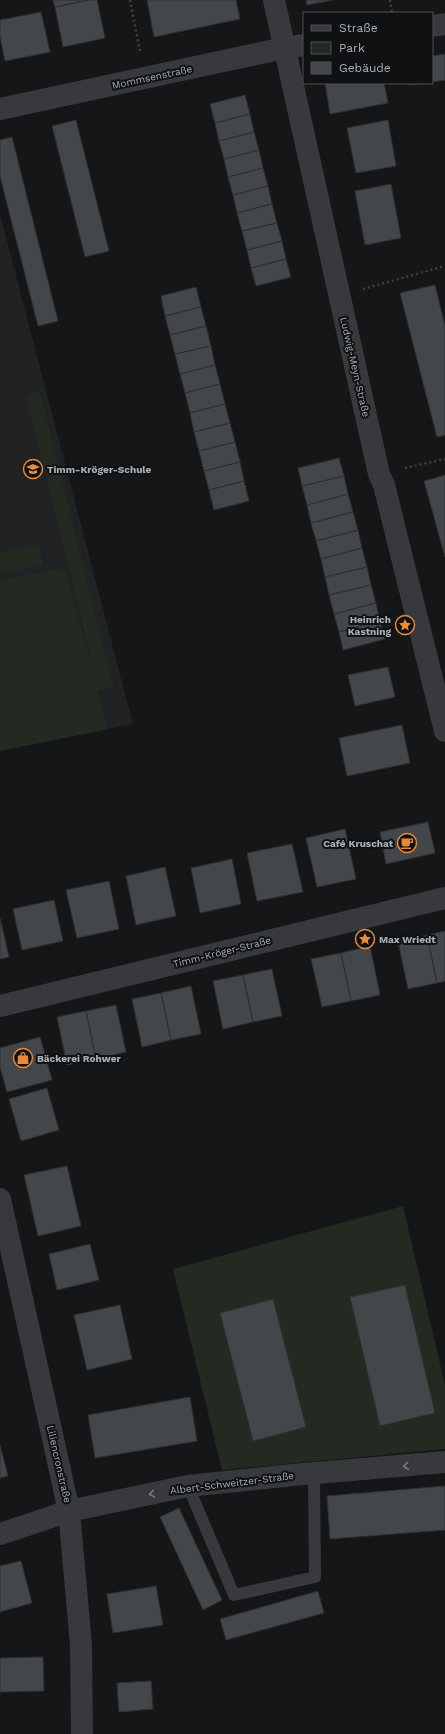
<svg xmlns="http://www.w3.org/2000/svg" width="445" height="1734" font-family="'Work Sans',sans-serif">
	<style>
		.built { fill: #212224 }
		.green { fill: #222a22 }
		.building { fill: #44474a; stroke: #303033 }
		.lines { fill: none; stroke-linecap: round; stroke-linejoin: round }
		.path { stroke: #3d4043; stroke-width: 2.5; stroke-dasharray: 2 3; stroke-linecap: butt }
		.lane { stroke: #37393c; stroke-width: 12 }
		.street { stroke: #37393c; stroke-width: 22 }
		.oneway { stroke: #757a80 }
		.labels { text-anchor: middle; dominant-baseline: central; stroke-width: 4; stroke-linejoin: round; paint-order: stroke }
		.street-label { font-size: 10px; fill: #a8b0b7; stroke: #101112 }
		.poi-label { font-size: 10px; font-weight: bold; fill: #a8b0b7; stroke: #101112; text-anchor: start }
	</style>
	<rect width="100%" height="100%" fill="#151617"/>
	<path class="built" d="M0,214L133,724L0,751Z"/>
	<path class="green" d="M40,392L114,687L98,691L108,729L0,751V580L64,568L95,675L26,394Z
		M38,544L43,564L0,574V552Z
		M403,1206L445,1385V1449L222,1470L173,1269Z"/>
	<path class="building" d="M53,0H89L55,7Z
		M89,0H97L105,38L63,47L55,7Z
		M147,0H236L240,19L154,37Z
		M306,0H333L307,5Z
		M41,12L50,52L5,61L0,36V20Z
		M445,54V80L432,82V56Z
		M325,83H384L388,103L330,114Z
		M409,83H425L410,85Z
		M245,95L250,114L215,123L210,104Z
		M250,114L254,132L219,141L215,123Z
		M76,120L109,251L85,257L52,126Z
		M388,120L396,166L356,173L347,128Z
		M254,132L259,150L224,159L219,141Z
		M12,137L58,321L38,326L0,176V140Z
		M259,150L263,168L228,177L224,159Z
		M263,168L268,186L233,195L228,177Z
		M391,184L401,238L365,245L355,191Z
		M268,186L272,204L237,213L233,195Z
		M272,204L277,223L242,231L237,213Z
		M277,223L282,241L247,250L242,231Z
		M282,241L286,259L251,268L247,250Z
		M286,259L291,277L256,286L251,268Z
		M435,285L445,326V435L437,437L400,293Z
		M196,287L201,307L165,316L161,296Z
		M201,307L206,326L170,335L165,316Z
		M206,326L211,346L175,354L170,335Z
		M211,346L215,365L180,374L175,354Z
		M215,365L220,384L185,393L180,374Z
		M220,384L225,404L190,413L185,393Z
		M225,404L230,423L194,432L190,413Z
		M230,423L235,442L199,451L194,432Z
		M235,442L240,462L204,471L199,451Z
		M339,458L344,476L302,486L298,468Z
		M240,462L244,481L209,490L204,471Z
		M445,475V557L424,481Z
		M344,476L348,494L307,505L302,486Z
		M244,481L249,501L214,510L209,490Z
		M348,494L353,512L311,523L307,505Z
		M353,512L358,530L316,541L311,523Z
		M358,530L362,548L321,559L316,541Z
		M362,548L367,567L325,577L321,559Z
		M367,567L371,585L329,595L325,577Z
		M371,585L376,603L334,614L329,595Z
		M376,603L380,621L339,632L334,614Z
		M380,621L385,639L343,650L339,632Z
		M388,667L395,697L355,706L348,675Z
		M402,725L410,763L347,776L339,738Z
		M428,822L435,853L386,864L380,832Z
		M345,829L356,879L317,887L306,838Z
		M292,844L303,892L257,901L247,853Z
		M232,859L241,904L200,913L191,868Z
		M165,867L176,916L136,925L126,876Z
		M109,881L119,929L77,938L66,890Z
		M54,900L63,941L22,950L13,909Z
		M0,918L9,957L0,959Z
		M445,931V981L437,983L427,935Z
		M427,935L437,983L408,989L398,941Z
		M370,946L380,995L351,1001L341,953Z
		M341,953L351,1001L322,1007L311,959Z
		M272,969L282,1016L253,1022L243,975Z
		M243,975L253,1022L223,1029L213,981Z
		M191,986L201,1034L171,1040L161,993Z
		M161,993L171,1040L142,1047L132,999Z
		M116,1005L126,1052L96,1059L86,1011Z
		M86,1011L96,1059L67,1065L57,1017Z
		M40,1037L52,1080L7,1092L0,1067V1048Z
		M47,1088L59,1130L21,1141L9,1099Z
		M67,1166L81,1226L38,1236L24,1175Z
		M90,1244L99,1280L57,1290L49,1254Z
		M405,1285L435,1413L380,1426L350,1297Z
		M273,1299L306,1427L253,1441L220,1313Z
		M120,1305L132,1359L87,1370L74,1315Z
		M190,1397L197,1441L95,1458L88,1415Z
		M0,1445L8,1476L0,1478Z
		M445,1486V1530L330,1539L327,1496Z
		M179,1508L222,1600L203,1610L160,1517Z
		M21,1561L32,1603L0,1612V1566Z
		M156,1586L163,1625L113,1633L107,1594Z
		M318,1591L324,1613L226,1640L220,1619Z
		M43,1657L44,1691L0,1692V1658Z
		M151,1681L153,1709L119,1712L117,1683Z"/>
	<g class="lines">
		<path class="path" d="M130,0L140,52
			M390,0L392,13
			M363,289L445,266
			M405,468L445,459"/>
		<path class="lane" d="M188,1486L234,1595L315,1577L314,1473"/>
		<path class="street" d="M274,0L379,474L384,485L445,731
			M432,26L445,24
			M0,109L284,48L304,45
			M0,1006L445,898
			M0,1199L69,1511L81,1645L82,1734
			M0,1534L69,1511L188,1486L293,1475L445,1462"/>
	</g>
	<defs><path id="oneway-chevron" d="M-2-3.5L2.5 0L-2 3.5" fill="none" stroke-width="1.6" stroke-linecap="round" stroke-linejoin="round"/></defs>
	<g class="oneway">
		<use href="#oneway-chevron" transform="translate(406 1466) rotate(175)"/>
		<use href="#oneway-chevron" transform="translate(152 1494) rotate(168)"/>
	</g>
	<defs>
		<symbol id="school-ring" viewBox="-11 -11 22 22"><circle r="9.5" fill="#101112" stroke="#ea893b" stroke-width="1.5"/><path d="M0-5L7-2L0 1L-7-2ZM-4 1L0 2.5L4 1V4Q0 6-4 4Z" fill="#ea893b"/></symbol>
		<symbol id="sight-ring" viewBox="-11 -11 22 22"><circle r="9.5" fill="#101112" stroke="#ea893b" stroke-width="1.5"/><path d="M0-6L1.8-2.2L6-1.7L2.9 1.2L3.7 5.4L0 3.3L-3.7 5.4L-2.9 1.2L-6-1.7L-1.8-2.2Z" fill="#ea893b"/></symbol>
		<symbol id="cafe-ring" viewBox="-11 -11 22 22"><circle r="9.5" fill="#101112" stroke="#ea893b" stroke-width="1.5"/><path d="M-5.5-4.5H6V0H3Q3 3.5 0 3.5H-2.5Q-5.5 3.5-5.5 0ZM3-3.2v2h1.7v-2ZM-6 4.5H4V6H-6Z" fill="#ea893b"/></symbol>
		<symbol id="shop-ring" viewBox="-11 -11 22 22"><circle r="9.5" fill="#101112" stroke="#ea893b" stroke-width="1.5"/><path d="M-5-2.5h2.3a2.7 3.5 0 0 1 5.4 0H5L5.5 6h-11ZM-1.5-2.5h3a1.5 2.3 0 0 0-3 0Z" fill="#ea893b"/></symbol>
	</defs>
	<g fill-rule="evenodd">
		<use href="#school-ring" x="22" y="458" width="22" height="22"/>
		<use href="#sight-ring" x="394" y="614" width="22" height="22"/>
		<use href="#cafe-ring" x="396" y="832" width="22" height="22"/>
		<use href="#sight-ring" x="354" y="928" width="22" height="22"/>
		<use href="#shop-ring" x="12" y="1047" width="22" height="22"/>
	</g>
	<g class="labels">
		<g class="street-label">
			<text transform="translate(152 77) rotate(-12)">Mommsenstraße</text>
			<text transform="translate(355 367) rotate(77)">Ludwig-Meyn-Straße</text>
			<text transform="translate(222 952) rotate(-14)">Timm-Kröger-Straße</text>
			<text transform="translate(59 1464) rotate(77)">Liliencronstraße</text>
			<text transform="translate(232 1483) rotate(-7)">Albert-Schweitzer-Straße</text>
		</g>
		<g class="poi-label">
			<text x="47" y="469">Timm-Kröger-Schule</text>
			<text x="391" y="619" text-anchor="end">Heinrich<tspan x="391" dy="12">Kastning</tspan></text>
			<text x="393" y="843" text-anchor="end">Café Kruschat</text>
			<text x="379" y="939">Max Wriedt</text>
			<text x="37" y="1058">Bäckerei Rohwer</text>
		</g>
	</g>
	<rect x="303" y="12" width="130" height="72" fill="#101112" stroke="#4d5154"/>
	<rect x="311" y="25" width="20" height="6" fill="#37393c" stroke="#4d5154"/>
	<text x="339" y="32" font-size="12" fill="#a8b0b7">Straße</text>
	<rect x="311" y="42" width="20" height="12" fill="#222a22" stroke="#4d5154"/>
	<text x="339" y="52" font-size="12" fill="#a8b0b7">Park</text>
	<rect x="311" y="62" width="20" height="12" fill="#44474a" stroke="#4d5154"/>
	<text x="339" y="72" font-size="12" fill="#a8b0b7">Gebäude</text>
</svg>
